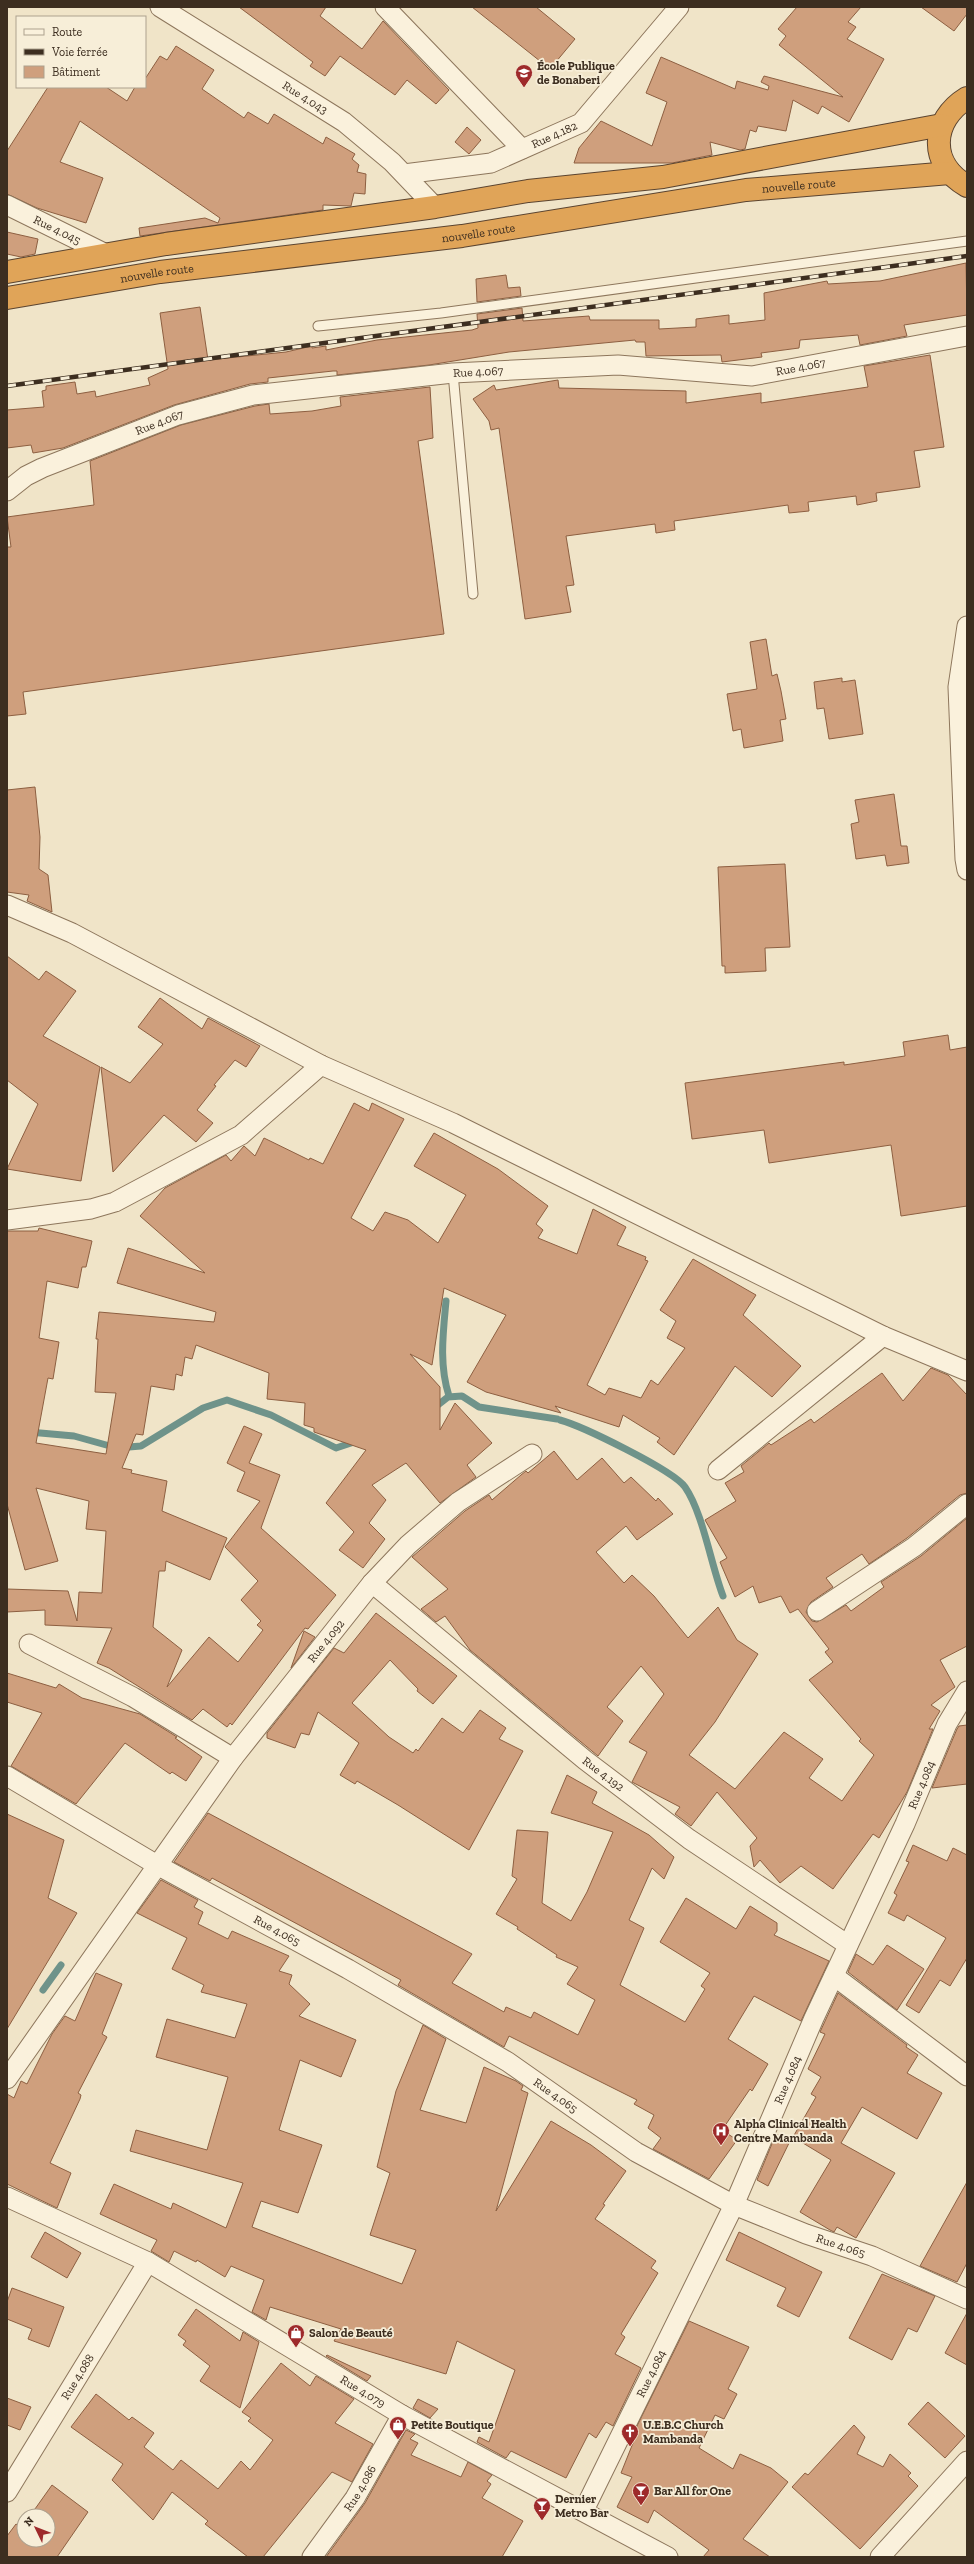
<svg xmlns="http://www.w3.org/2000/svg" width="974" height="2564" font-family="'Zilla Slab',serif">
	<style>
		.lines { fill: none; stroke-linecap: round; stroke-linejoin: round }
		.stream { stroke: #6f938a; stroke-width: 7 }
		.building { fill: #cf9f7d; stroke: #8d5f41 }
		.lane-casing { stroke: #8d765c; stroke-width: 11 }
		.street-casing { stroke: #8d765c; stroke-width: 21 }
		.highway-casing { stroke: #5b4430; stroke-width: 24 }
		.lane { stroke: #faf1dc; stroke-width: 9 }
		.street { stroke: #faf1dc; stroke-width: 19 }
		.highway { stroke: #e0a458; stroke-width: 22 }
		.rail-casing { stroke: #3d2e20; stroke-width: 4.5 }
		.rail { stroke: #f7eed8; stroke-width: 3; stroke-dasharray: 9; stroke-linecap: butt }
		.labels { text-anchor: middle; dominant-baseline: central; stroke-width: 3.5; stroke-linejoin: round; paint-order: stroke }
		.poi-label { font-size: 12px; font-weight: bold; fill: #3d2e20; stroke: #f7eed8; text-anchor: start }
		.street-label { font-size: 12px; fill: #3d2e20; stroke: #f7eed8 }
	</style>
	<rect width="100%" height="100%" fill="#f0e4c8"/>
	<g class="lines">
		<path class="stream" d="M446,1301C443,1334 439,1365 449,1396
			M434,1408L448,1397L462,1396L479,1407L557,1419
			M560,1420C582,1426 673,1470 685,1487C703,1513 711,1565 723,1596
			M29,1432L74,1436L117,1448L141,1446L203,1408L227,1400L271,1415L336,1448L357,1441
			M43,1990L61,1965"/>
	</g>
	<path class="building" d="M239,7H326L320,16L362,49L383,21L449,90L436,104L407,80L395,95L340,56L325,76L310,66L313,62Z
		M472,7H536L575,39L550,69Z
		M797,7H861L848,22L856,27L847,39L884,59L849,122L822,106L818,114L793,100L786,131L758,126L756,132L750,130L745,149L740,150L710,142L712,155L672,163H574L579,148L601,121L652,146L667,102L646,93L661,57L735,89L737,81L768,90L769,86L761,82L764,76L843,97L779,45L786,36L778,29Z
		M921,7H967V14L954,31Z
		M176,46L214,70L202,89L244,118L248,112L268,124L274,114L323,144L326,137L355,154L352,159L359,165L357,172L366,174L365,194L354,193L351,206L323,205V210L140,236L139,228L205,218L218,223L220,218L80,121L60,162L103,178L86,223L37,208L7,194V151L48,87H106L127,101L135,87H145V79L160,56L167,60Z
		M467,127L481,140L469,154L455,142Z
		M7,232L38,239L35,254L21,257L7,254Z
		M966,263L967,315L904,325L907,336L860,345L858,335L800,340L799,348L761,353L762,357L722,362L721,355L646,356L645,342H636L635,340L509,352L429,365L337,375V371H333L268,378V382L250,384L174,405L63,448L33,453L31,445L7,448V410L44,407L42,391L46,390V386L75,382L77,394L95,391L96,397L150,385L148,378L168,369L160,313L200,307L208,360L286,352L312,346V348L326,346V350L377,340L472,330L478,328L477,314L522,308L523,321L589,316L590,320H659V329L696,327V319L729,315V324L765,320L764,293L827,281L828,284L880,281Z
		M506,275L508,288L520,287L521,296L477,302L476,279Z
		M930,355L944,447L914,451L920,487L876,493L877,501L857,505L856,496L808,502L809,511L789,513L788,505L674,521L675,530L656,533L655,524L566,536L574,585L566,586L571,612L525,619L499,428L491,430L489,421L473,399L494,385L496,390L558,380L559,388L686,391V403L761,393V403L868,387L864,366Z
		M430,387L433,438L418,441L444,634L23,692L26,714L7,716V547H11L7,517L94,505L90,461L181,425L255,406L269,404L270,414L312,411L341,406L340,397Z
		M766,639L772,676L777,674L781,691L786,719L780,720L783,741L744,748L741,729L733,731L727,694L757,689L750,642Z
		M842,678V682L855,680L863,734L829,739L824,708L817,709L814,682Z
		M35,787L40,837L39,869L48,875L52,912L27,901L29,895L7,892V790Z
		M894,794L901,846H907L909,863L887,866L885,855L856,859L851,824L859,822L855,800Z
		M785,864L790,947L765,948L766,971L725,973V966H722L718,867Z
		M7,956L39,980L46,971L76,991L43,1036L100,1067L81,1181L7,1169L38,1104L7,1080Z
		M160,998L202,1029L208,1018L260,1046L246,1067L235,1060L214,1085L216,1086L197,1110L213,1123L196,1142L164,1115L113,1172L101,1067L130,1083L163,1044L138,1027Z
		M948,1035L950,1050L967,1047V1206L901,1216L891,1145L769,1163L764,1130L692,1139L685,1083L844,1062V1065L905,1056L903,1042Z
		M354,1103L369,1111L372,1103L404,1119L351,1218L373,1231L385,1212L408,1220L438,1243L466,1195L414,1166L434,1133L498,1169L548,1206L536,1224L543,1230L538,1238L577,1254L593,1209L626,1227L617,1245L646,1257L645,1260L648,1261L587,1385L605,1395L609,1388L641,1398L651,1380L658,1385L685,1348L667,1338L676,1321L660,1310L693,1259L756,1295L743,1315L801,1366L772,1397L735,1366L674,1455L657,1442L660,1438L623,1415L619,1427L555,1406L561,1413L486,1392L467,1382L506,1315L444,1288L432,1365L410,1354L440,1387V1430L455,1403L492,1443L467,1465L476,1477L440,1503L406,1463L372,1485L386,1500L369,1523L385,1539L363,1568L339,1550L354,1532L326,1503L366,1450L314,1432V1428L304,1425L305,1403L267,1399L269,1373L196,1345L192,1359L185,1357L182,1376L176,1374L174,1390L151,1386L143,1435L136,1434L122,1468L132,1470L131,1473L167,1481L162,1511L227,1538L210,1580L166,1561L165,1571H159L153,1627L182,1650L167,1687L209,1637L238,1662L263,1630L257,1625L261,1621L241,1600L258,1581L225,1547L260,1501L237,1491L245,1472L227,1463L244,1426L262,1434L249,1463L280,1475L261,1528L336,1595L308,1629L305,1628L232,1725L230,1723L227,1727L203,1709L192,1720L109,1668L97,1663L112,1628L45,1625V1610L7,1612V1589L68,1591L77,1621L79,1592L102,1593L106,1531L86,1529L89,1501L36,1488L58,1561L25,1570L7,1504V1231H38L39,1228L92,1241L86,1267H82L78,1288L47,1281L39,1338L59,1342L53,1379L48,1378L36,1443L106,1454L116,1393L95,1392L98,1339H96L99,1312L214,1322L216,1312L117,1283L128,1248L205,1273L140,1216L165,1188L226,1155L231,1161L244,1146L255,1156L264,1138L309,1160L310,1158L323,1164Z
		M931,1368L948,1375L967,1395V1493L960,1495L907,1538L869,1564L862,1554L826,1578L833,1587L811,1602L806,1612L812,1621L817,1622L846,1605L851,1611L884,1587L881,1582L921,1556L967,1518V1646L940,1660L955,1687L931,1705L940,1711L929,1729H933L907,1792L879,1838L873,1834L833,1889L801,1866L780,1883L760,1860L754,1867L750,1846L757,1838L717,1792L691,1826L675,1814L680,1807L632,1782L647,1752L629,1742L664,1694L641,1666L607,1707L623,1721L598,1756L470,1650L445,1616L436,1622L421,1609L448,1589L412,1557L465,1511L489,1495L492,1500L521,1475L526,1471L528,1473L554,1451L577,1480L602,1458L624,1483L631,1477L656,1501L658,1498L673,1514L637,1540L626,1526L596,1552L624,1583L632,1575L654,1596L688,1638L718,1607L737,1640L758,1654L715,1722L689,1755L735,1789L784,1732L823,1759L809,1778L842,1801L874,1755L859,1741L861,1739L809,1680L833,1662L825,1652L829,1649L798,1609L790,1613L781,1596L759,1603L753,1586L735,1597L720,1562L727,1558L705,1520L736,1501L725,1483L744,1472L741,1466L769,1443L771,1445L811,1419L814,1423L882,1373L903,1401Z
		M376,1613L457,1676L433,1704L417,1691L418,1689L390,1660L352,1703L389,1737L413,1753L416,1749L418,1751L442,1718L463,1733L480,1710L506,1728L499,1739L523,1751L469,1850L398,1805L357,1781L355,1784L340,1775L359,1743L318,1712L309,1735L301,1733L295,1748L267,1738V1733L334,1648L344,1653Z
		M304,1631L315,1637L291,1668Z
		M7,1673L56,1688L59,1684L82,1698L140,1714L177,1737L175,1738L202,1757L186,1781L172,1772L170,1774L125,1743L76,1804L11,1766L42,1713L7,1702Z
		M967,1725V1784L932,1788L957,1729L959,1726Z
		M567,1775L597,1792L592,1803L649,1835L674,1857L664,1879L652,1868L629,1920L644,1928L620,1985L685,2022L705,1989L701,1986L710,1973L660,1942L686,1898L736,1929L750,1906L777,1923V1931L774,1935L829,1961L801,2021L754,1996L728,2039L768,2064L752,2091L750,2089L722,2130L737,2140L709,2179L653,2149L661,2138L648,2128L654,2115L634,2104L637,2100L509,2036L504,2047L398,1985L401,1980L212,1878L210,1881L174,1862L208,1813L472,1954L452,1983L504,2012L506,2007L531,2018L534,2012L578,2035L595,2000L567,1984L578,1967L556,1957L557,1955L517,1929L518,1927L496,1914L517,1879L512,1876L517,1830L548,1832L542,1903L571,1921L587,1892L613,1832L551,1813Z
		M7,1814L64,1840L48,1898L77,1913L7,2029Z
		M913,1845L947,1861L953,1848L967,1855V1958L950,1986L940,1980L919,2013L906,2005L946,1938L907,1915L904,1921L888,1913L897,1895L894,1893L909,1862L906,1861Z
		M161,1880L198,1900L194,1907L203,1912L198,1924L228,1939L232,1931L289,1956L279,1971L292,1975L289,1984L310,2004L299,2016L356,2040L341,2077L300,2060L279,2130L322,2145L298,2213L261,2201L252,2227L402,2284L416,2250L370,2235L390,2173L377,2167L396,2091L423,2025L446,2039L420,2110L466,2123L484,2067L516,2081L523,2086L521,2090L528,2093L496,2211L551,2121L591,2145L626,2171L603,2204L605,2205L595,2219L656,2261L651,2268L658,2273L621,2334L625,2337L615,2354L641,2368L613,2426L606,2422L596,2438L589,2433L566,2478L511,2451L506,2458L477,2442L479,2437L489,2442L515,2370L457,2341L446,2374L334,2341L341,2329L270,2307L266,2320L252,2312L264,2280L231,2266L225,2277L197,2260L196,2262L174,2251L169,2262L151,2251L157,2240L100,2214L114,2184L171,2209L173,2203L226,2228L243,2183L130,2151L136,2130L207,2150L228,2077L156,2057L167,2019L235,2038L247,2004L201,1992L204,1985L172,1969L187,1938L137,1913Z
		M887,1945L924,1969L897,2010L848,1972L856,1954L873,1965Z
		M96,1973L122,1984L102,2034L107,2037L78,2093L81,2095L80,2099L50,2163L71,2173L57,2208L7,2184V2094L14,2098L21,2081L27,2084L52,2034L65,2016L75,2021Z
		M838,1993L907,2045L906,2047L918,2055L907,2073L942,2093L917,2139L862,2107L841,2143L895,2173L856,2238L837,2227L834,2232L830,2230L800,2212L831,2160L793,2137L816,2097L811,2094L821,2077L808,2069L825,2034L820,2032Z
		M776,2134L790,2141L768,2186L757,2180Z
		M967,2182V2263L957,2282L920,2266Z
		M45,2232L81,2253L67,2278L31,2257Z
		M739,2232L822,2272L799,2317L777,2306L786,2288L726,2260Z
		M882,2274L935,2296L917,2332L908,2328L892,2360L849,2338Z
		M12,2288L64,2307L49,2347L28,2339L32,2329L7,2319V2302Z
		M196,2309L240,2341L243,2332L259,2342L240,2408L200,2381L210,2366L183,2345L186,2341L178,2335Z
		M967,2313V2365L945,2353Z
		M689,2321L749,2347L728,2389L737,2394L724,2419L715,2415L699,2448L733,2469L740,2454L771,2468L788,2482L743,2539L770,2557H703L709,2550L654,2510L648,2523L617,2507L632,2477L621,2473L635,2438L632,2436Z
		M327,2355L371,2376L367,2381L326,2356Z
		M281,2363L310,2386L316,2376L354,2399L335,2423L373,2444L352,2482L332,2472L263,2557H248L205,2524L208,2521L172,2492L153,2520L112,2480L123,2464L71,2427L96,2394L129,2420L132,2417L154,2433L144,2447L173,2470L181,2460L218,2489L241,2461L250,2470L273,2440L248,2421L251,2418L242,2412Z
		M7,2398L31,2407L20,2430L7,2425Z
		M418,2399L438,2409L430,2418L413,2408Z
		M928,2402L965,2436L945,2458L908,2424Z
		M854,2425L865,2437L857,2454L883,2467L890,2454L911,2473L908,2476L918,2486L860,2549L792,2487L805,2473L808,2475Z
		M406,2430L415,2434L410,2439L418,2443L411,2455L461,2477L468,2462L492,2475L487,2481L491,2484L482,2498L523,2521L502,2557H326L365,2503Z
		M52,2485L88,2512L57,2557H7V2536L16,2524L22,2528L24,2525V2540H48V2516H30Z"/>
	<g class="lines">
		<defs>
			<path id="lane" d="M318,326L441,313L967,241
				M453,373L473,594"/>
			<g id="street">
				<path id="s1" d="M160,7L344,122L392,162L435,207"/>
				<path d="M385,7L522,149"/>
				<path id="s2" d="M404,174L491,163L581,123L679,7"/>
				<path id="s3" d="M7,205L108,255"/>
				<path id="s4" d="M7,491L26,476L42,468L178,415L253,395L453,373L618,365L752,376L967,336"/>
				<path d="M967,626L958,687L965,859L967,870"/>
				<path d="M7,905L72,933L321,1065L453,1123L883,1336L967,1371"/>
				<path d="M7,1220L91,1209L115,1202L241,1135L321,1065"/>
				<path d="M718,1470L883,1336"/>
				<path id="s5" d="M372,1583L585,1760L689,1839L848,1945"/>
				<path d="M817,1611L914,1547L967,1504"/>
				<path d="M29,1644L133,1697L233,1758"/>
				<path id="s6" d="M7,1776L157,1865L348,1969L508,2062L636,2152L734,2205L806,2234L872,2256L967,2299"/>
				<path d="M834,1976L967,2076"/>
				<path id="s7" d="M7,2079L233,1758L372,1583L408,1545L458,1502L532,1454"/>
				<path id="s8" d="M7,2197L148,2262L402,2415L668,2557"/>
				<path id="s9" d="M7,2492L148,2262"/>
				<path id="s10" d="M584,2510L734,2205L814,2018L905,1824L947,1724L967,1691"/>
				<path id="s11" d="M312,2557L355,2498L402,2415"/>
				<path d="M880,2557L967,2461"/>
			</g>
			<g id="highway">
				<path d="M967,98C931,120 928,164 967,186"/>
				<path d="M7,272L166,244L435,207L528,191L663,177L942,125"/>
				<path id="s12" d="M7,298L160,272L462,236L746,190L950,173"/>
			</g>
		</defs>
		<use href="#lane" class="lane-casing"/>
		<use href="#street" class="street-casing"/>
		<use href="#highway" class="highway-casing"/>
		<use href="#lane" class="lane"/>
		<use href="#street" class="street"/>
		<use href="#highway" class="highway"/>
		<defs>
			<path id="rail" d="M7,386L967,256"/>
		</defs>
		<use href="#rail" class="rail-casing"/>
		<use href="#rail" class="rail"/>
	</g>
	<defs>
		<symbol id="school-pin" viewBox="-11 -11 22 30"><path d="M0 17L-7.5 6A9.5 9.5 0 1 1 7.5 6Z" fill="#9e2a2b" stroke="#f7eed8"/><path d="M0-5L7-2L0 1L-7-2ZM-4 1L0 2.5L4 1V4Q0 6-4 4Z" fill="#fff"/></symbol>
		<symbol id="hospital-pin" viewBox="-11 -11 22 30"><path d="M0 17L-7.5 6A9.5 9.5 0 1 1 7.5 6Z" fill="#9e2a2b" stroke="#f7eed8"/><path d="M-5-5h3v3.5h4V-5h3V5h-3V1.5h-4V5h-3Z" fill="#fff"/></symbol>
		<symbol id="shop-pin" viewBox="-11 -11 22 30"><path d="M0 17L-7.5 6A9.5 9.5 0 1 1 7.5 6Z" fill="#9e2a2b" stroke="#f7eed8"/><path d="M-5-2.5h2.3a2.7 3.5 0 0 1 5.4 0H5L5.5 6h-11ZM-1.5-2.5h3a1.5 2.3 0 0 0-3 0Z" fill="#fff"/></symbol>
		<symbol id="church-pin" viewBox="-11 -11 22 30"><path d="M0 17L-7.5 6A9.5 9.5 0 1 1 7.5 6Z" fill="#9e2a2b" stroke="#f7eed8"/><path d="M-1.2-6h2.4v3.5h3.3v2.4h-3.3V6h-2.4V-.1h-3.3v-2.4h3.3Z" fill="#fff"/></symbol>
		<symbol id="bar-pin" viewBox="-11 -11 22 30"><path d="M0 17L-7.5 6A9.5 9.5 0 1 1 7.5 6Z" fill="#9e2a2b" stroke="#f7eed8"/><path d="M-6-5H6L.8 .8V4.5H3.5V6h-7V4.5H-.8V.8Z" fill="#fff"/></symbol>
	</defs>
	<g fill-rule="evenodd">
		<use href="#school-pin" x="514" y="63" width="20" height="27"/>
		<use href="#hospital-pin" x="711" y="2121" width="20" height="27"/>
		<use href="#shop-pin" x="286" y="2323" width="20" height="27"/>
		<use href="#shop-pin" x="388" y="2415" width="20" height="27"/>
		<use href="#church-pin" x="620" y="2422" width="20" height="27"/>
		<use href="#bar-pin" x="631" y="2481" width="20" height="27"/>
		<use href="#bar-pin" x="532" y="2496" width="20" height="27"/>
	</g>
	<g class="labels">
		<g class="poi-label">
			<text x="537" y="66">École Publique<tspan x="537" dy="14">de Bonaberi</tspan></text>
			<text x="734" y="2124">Alpha Clinical Health<tspan x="734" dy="14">Centre Mambanda</tspan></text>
			<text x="309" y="2333">Salon de Beauté</text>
			<text x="411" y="2425">Petite Boutique</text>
			<text x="643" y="2425">U.E.B.C Church<tspan x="643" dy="14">Mambanda</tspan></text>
			<text x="654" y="2491">Bar All for One</text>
			<text x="555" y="2499">Dernier<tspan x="555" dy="14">Metro Bar</tspan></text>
		</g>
		<g class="street-label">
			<text stroke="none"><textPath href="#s1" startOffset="171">Rue 4.043</textPath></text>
			<text stroke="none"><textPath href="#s2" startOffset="157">Rue 4.182</textPath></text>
			<text stroke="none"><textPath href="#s12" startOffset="800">nouvelle route</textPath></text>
			<text stroke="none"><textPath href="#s3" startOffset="56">Rue 4.045</textPath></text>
			<text stroke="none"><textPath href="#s12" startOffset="476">nouvelle route</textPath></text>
			<text stroke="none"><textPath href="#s12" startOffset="152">nouvelle route</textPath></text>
			<text stroke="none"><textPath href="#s4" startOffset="816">Rue 4.067</textPath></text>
			<text stroke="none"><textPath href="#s4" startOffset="492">Rue 4.067</textPath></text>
			<text stroke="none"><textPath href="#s4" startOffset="168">Rue 4.067</textPath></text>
			<text stroke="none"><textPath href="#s7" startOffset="542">Rue 4.092</textPath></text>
			<text stroke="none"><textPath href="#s5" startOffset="300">Rue 4.192</textPath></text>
			<text stroke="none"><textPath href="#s10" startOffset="800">Rue 4.084</textPath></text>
			<text stroke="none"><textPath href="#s6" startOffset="311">Rue 4.065</textPath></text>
			<text stroke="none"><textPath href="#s10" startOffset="476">Rue 4.084</textPath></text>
			<text stroke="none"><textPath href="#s6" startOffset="635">Rue 4.065</textPath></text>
			<text stroke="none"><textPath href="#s6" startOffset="959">Rue 4.065</textPath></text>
			<text stroke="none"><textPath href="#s10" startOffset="152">Rue 4.084</textPath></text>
			<text stroke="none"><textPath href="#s9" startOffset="135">Rue 4.088</textPath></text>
			<text stroke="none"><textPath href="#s8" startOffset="406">Rue 4.079</textPath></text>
			<text stroke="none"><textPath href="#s11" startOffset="84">Rue 4.086</textPath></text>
		</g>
	</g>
	<rect width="974" height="2564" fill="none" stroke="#3d2e20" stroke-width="16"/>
	<rect x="16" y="16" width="130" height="72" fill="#f7eed8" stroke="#ada18e"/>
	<rect x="24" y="29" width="20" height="6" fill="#faf1dc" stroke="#ada18e"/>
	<text x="52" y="36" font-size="12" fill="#3d2e20">Route</text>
	<rect x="24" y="49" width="20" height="6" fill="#3d2e20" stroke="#ada18e"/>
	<text x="52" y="56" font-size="12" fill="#3d2e20">Voie ferrée</text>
	<rect x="24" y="66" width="20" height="12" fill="#cf9f7d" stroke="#ada18e"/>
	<text x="52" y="76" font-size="12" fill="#3d2e20">Bâtiment</text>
	<g transform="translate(36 2528) rotate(313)"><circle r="19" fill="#f7eed8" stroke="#ada18e"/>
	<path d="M0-3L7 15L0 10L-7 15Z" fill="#9e2a2b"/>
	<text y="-6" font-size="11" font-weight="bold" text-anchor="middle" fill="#3d2e20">N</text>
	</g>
</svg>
